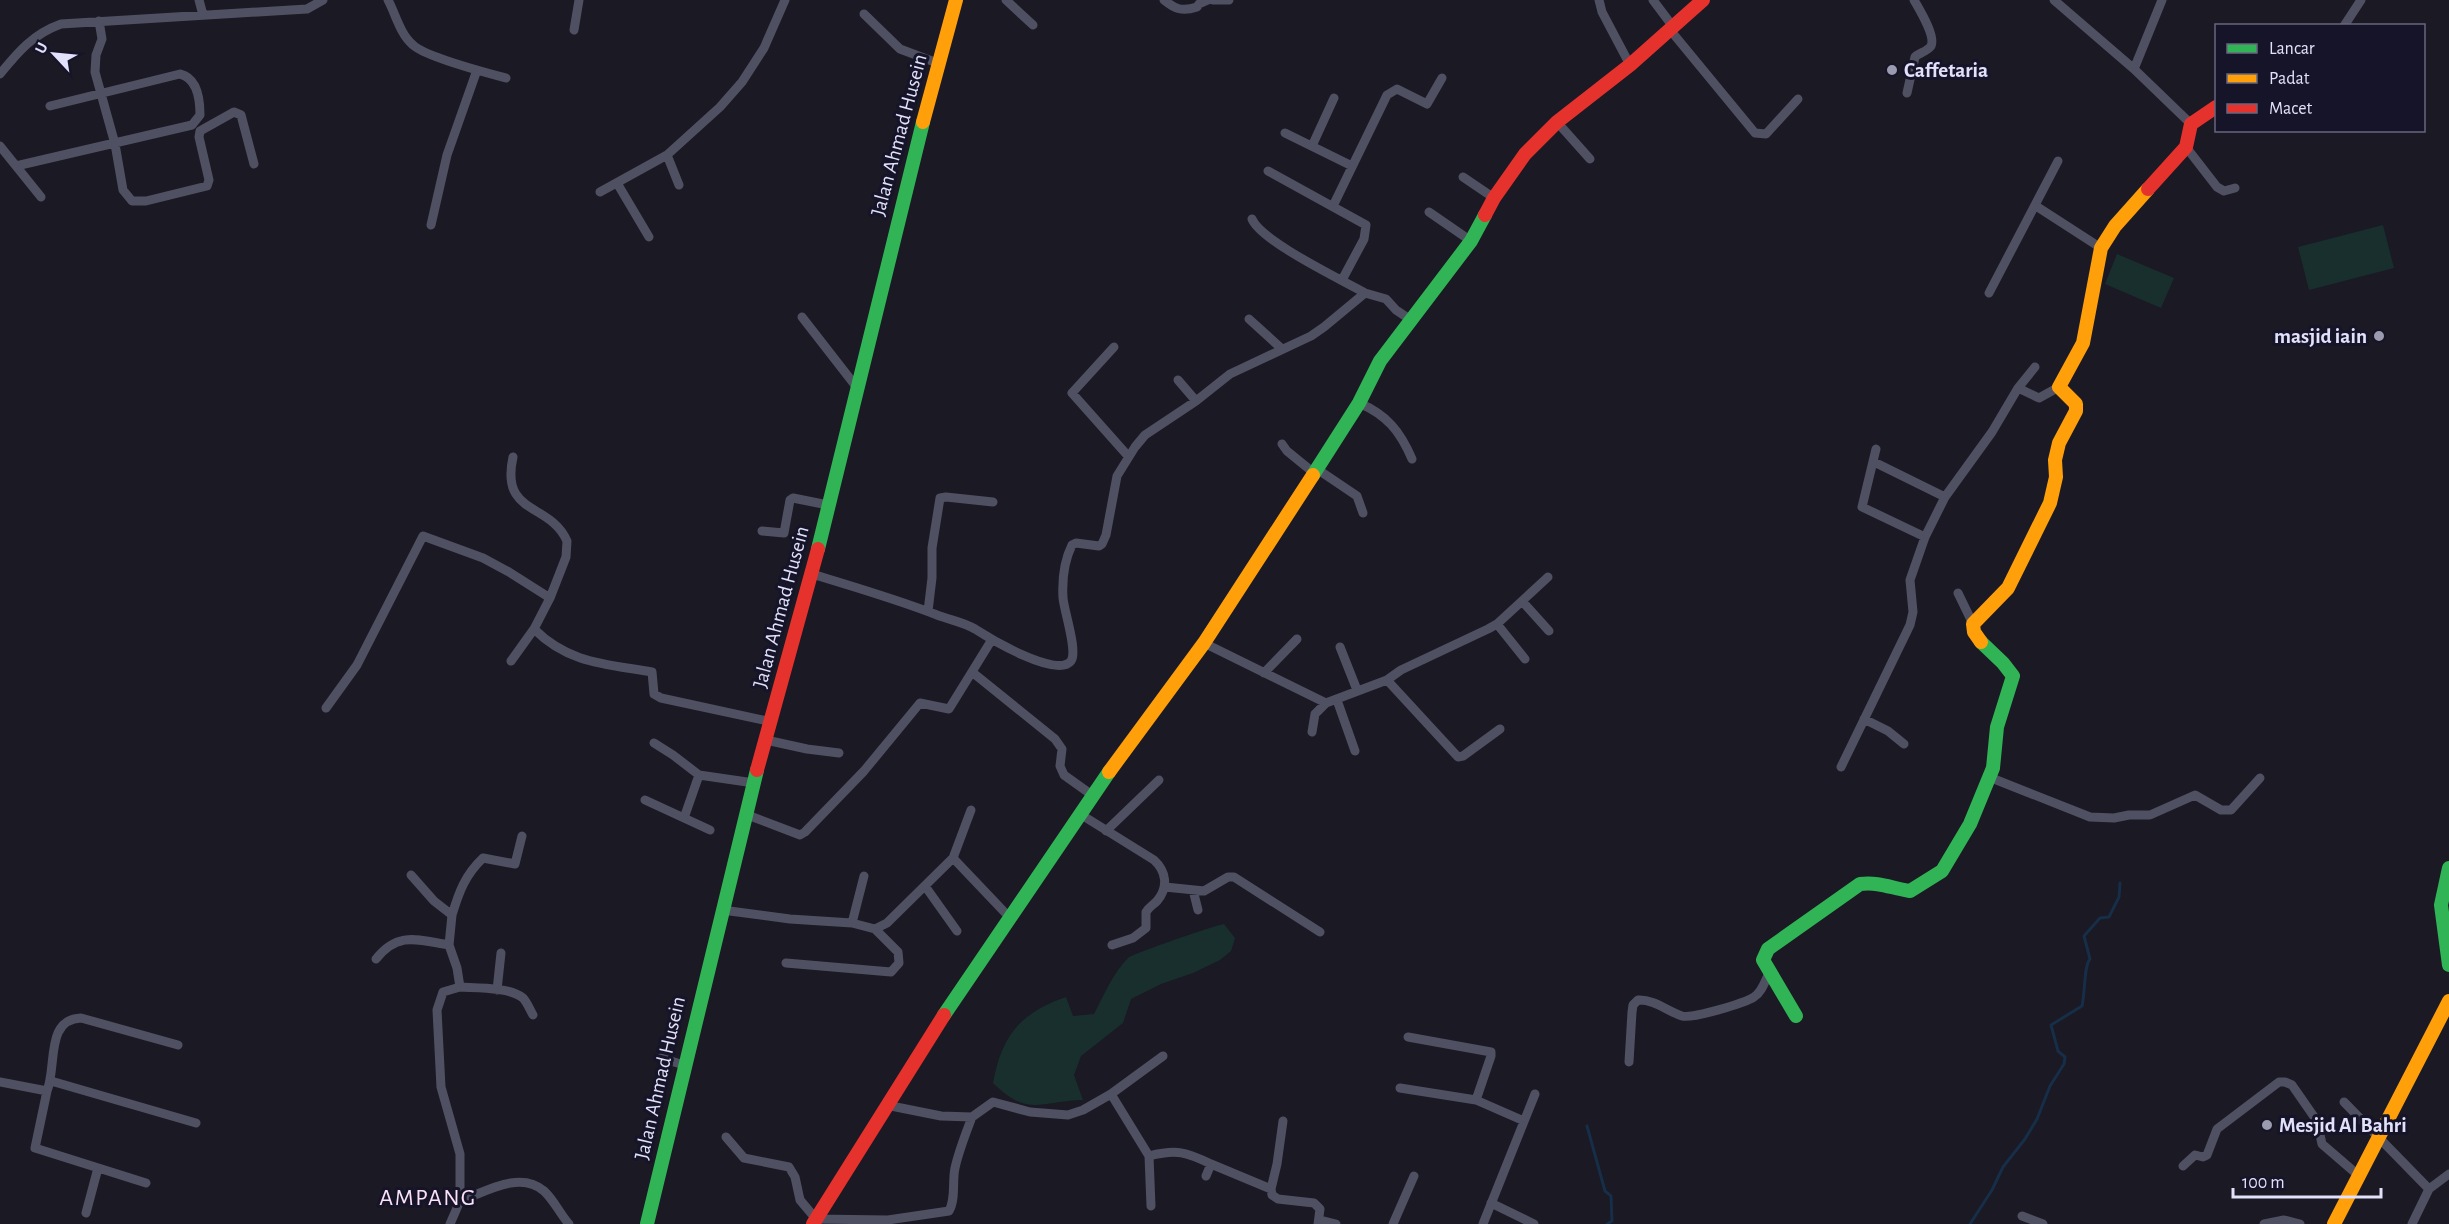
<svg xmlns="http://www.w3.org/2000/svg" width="2449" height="1224" font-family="'Alegreya Sans',sans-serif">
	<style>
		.green { fill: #182f2e }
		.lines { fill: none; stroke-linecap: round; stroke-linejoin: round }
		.stream { stroke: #162e47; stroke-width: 3 }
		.street { stroke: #505063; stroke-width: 9 }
		.fast { stroke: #30b455; stroke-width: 14 }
		.slow { stroke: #ff9f0a; stroke-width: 14 }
		.jam { stroke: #e5322d; stroke-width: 14 }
		.poi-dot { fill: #9b9bb0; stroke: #161429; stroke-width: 2 }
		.labels { text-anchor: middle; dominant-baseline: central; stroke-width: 6; stroke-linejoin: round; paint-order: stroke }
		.poi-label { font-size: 21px; font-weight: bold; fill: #e1e1fb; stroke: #161429; text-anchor: start }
		.street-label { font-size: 21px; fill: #e1e1fb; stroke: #161429 }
		.quarter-label { font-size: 24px; letter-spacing: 1.5px; fill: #fbe2f5; stroke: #161429 }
	</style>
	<rect width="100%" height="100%" fill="#1a1924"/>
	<path class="green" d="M2383,225L2394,268L2309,290L2298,247Z
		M2117,254L2174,278L2161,308L2105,284Z
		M1224,924L1235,938L1231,951L1220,960L1193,973L1161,984L1131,999L1123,1023L1081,1056L1074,1075L1083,1100C1039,1101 1029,1118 993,1083C1002,1035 1020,1013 1066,997L1073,1016L1094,1014C1104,995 1113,973 1128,958C1132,954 1213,926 1224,924Z"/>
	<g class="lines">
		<path class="stream" d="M1587,1126L1605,1191L1611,1196L1612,1221L1607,1224
			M1970,1224L1992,1190L2003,1167L2025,1139L2037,1119L2050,1086L2064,1064L2065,1057L2058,1051L2051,1025L2082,1006C2085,994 2084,965 2090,959L2084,936L2100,918L2109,917L2119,897L2120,883"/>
		<path class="street" d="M199,0L203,15
			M388,0C396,15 400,34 413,45C426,57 487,73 506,78
			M1006,0L1033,25
			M1164,0C1175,9 1182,12 1197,7L1199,4L1208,0
			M1213,0H1229
			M1599,0L1602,12L1630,65
			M1653,0L1674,28
			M2054,0L2134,69L2191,124
			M864,14L900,49L940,64
			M99,21L102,39L96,55L95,72L115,144L123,190L132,201H146L207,186L209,180L199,137L200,131L234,112L241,115L254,164
			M2344,26L2361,0
			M574,30L579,0
			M1671,31L1755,133L1766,134L1798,99
			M2134,69L2162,0
			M0,74C18,52 33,34 61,24L307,9L323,0
			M1907,93L1915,57C1919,53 1928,51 1931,46C1936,36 1919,9 1914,0
			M1557,122L1590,159
			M1285,133L1352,166
			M0,146L41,197
			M1312,146L1334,98
			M2186,147L2217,187L2224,191L2235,188
			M667,155L679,185
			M16,166L192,125L200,115C200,99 197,78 180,74L50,106
			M1268,171L1366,225L1364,239L1342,280
			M1463,177L1494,198
			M617,183L649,237
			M600,192L667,155L720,107L742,82L764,48L785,0
			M1333,206L1387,95L1397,89L1427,104L1442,78
			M2036,206L2101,248
			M1429,212L1471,241
			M1252,219C1261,241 1340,279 1365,293
			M431,225L447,155L477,70
			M1989,293L2058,161
			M802,317L858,389
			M1249,319L1282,349
			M1114,347L1072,393L1128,456
			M1178,380L1196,401
			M2018,388L2039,398L2059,387
			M1359,403C1387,415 1400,431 1412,459
			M1282,444L1287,451L1314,473
			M1876,449L1862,507L1925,537
			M513,457C500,516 550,502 567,541L566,557L550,598
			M1874,462L1945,497
			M1317,469L1357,496L1363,513
			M762,531L784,533L790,500L793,498L828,505
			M812,574C854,587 896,599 937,615C950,620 963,622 975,629C989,638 1057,679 1071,661C1078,651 1064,611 1063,598C1062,580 1064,561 1072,545L1076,543L1099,546L1102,544L1106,535L1117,476L1135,447L1145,435L1196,401L1230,374L1311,336L1324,327L1365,293L1386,299L1396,310L1411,320
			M1958,593L1973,624
			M1522,601L1549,631
			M928,611L932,578V548L940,498L946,497L993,502
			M1497,624L1525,659
			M534,629C569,664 607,664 652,672L654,694L661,698L772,722
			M1204,643L1326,703
			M1340,647L1357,690
			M972,672L1055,739L1062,749L1060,766L1064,775L1092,795
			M1264,673L1297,639
			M1387,680L1458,757L1463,756L1500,729
			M1337,700L1355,751
			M326,708L357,665L423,536L483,558L509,572L550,598L534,629L511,661
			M1864,719L1888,731L1904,744
			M1312,732L1315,714L1326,703L1387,680L1401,670L1488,629L1497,624L1548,577
			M766,740L807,749L839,753
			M654,743L673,755L699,775L754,783
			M1841,767L1910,625L1913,612L1910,580L1925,537L1945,497L1992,432L2018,388L2035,367
			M1989,777L2090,817L2114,818L2129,815H2150L2195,795L2221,810H2231L2260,778
			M645,800L710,830
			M745,814L800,835L805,832L864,771L920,703L949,709L991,641
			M1080,814L1154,860C1166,871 1169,887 1157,901C1153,905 1149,907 1146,912V928L1133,938L1112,945
			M684,818L699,775
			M1106,831L1159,780
			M953,858L971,810
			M411,875L434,901L452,915L449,945L457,968L460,987C477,988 510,987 523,998C527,1002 530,1010 533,1015
			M925,886L957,931
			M1165,887L1204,891L1228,877H1234L1320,932
			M1193,890L1198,910
			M722,910L790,919L852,923L875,929L887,923L953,858L1011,919
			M452,915C459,892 465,875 483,858L515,864L522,836
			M852,923L864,876
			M376,959C398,931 418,940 449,945
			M786,963L891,972L899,963L898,952L875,929
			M497,990L501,953
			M1408,1037L1491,1052V1056L1476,1100
			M661,1058L684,1065
			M1629,1062L1632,1012L1633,1005L1638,1000C1654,999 1667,1011 1682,1016C1692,1019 1745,1003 1754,997C1762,992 1765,981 1769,973
			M51,1081L196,1123
			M0,1082L47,1091C57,1067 45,1019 81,1018L178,1045
			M1400,1088L1476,1100L1524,1121
			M47,1091L35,1148L146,1183
			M1111,1094L1149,1156L1151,1206
			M2344,1102L2429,1189
			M886,1105L941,1116L972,1117L993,1102L1030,1112L1068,1115L1083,1110L1111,1094L1163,1056
			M1283,1121L1277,1164L1271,1189L1272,1195L1278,1199L1314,1203L1320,1209L1318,1224
			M726,1137L744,1158L789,1167L795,1177L800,1200L816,1219L888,1220L949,1211C956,1199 952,1181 955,1168C959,1150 966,1133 972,1117
			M1149,1156C1177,1149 1186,1152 1211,1164L1206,1176
			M1211,1164L1271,1189
			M2183,1166L2195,1155L2203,1157L2207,1155L2217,1129L2279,1082H2285L2292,1085L2317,1121L2322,1144L2358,1175
			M460,1201C485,1192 520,1170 544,1191C554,1200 560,1214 569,1224
			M1491,1203L1534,1224
			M86,1213L98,1168
			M2022,1216L2043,1224
			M1320,1220L1336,1224
			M450,1224L460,1201V1154L441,1087L437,1010L443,992L460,987
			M1393,1224L1414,1176
			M1483,1224L1535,1094
			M2264,1224L2284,1220L2300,1224
			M2412,1224L2429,1189L2449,1174"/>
		<path class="fast" d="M1313,475L1359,403L1380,361L1471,241L1485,215
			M818,549L923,122
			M2449,868L2441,905L2449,965
			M944,1015L1109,772
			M1796,1016L1763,960L1768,949L1860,884C1881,882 1890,888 1910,891L1942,871L1970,824L1993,768L1997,727L2013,676L2003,663L1981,642
			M647,1224L757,770"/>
		<path class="slow" d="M923,122L956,0
			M1981,642L1974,632L1973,624L2008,588L2050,503L2056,477L2055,460L2059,443L2076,411V404L2059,387L2083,343L2101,248L2115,226L2148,189
			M1109,772L1204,643L1313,475
			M2334,1224L2449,1001"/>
		<path class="jam" d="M2148,189L2186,147L2191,124L2216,107
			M1485,215L1494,198L1525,154L1557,122L1630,65L1703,0
			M757,770L818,549
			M813,1224L944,1015"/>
	</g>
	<g class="poi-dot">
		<circle cx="1892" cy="70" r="6"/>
		<circle cx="2379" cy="336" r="6"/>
		<circle cx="2267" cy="1125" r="6"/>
	</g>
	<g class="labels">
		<g class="poi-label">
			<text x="1904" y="70">Caffetaria</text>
			<text x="2367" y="336" text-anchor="end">masjid iain</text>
			<text x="2279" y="1125">Mesjid Al Bahri</text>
		</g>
		<g class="street-label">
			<text transform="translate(899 135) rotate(-75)">Jalan Ahmad Husein</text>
			<text transform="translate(781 607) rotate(-75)">Jalan Ahmad Husein</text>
			<text transform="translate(660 1078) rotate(-77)">Jalan Ahmad Husein</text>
		</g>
		<g class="quarter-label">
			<text x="428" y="1198">AMPANG</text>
		</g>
	</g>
	<rect x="2215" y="24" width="210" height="108" fill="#161429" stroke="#67667d" stroke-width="1.5"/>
	<rect x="2227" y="44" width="30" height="9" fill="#30b455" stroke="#67667d" stroke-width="1.5"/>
	<text x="2269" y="54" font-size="18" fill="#e1e1fb">Lancar</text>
	<rect x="2227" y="74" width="30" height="9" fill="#ff9f0a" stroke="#67667d" stroke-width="1.5"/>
	<text x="2269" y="84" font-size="18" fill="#e1e1fb">Padat</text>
	<rect x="2227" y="104" width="30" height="9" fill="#e5322d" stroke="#67667d" stroke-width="1.5"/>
	<text x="2269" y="114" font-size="18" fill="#e1e1fb">Macet</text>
	<g transform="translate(54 54) rotate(296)" stroke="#161429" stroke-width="4.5" paint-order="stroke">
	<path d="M0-4.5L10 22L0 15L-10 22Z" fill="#e1e1fb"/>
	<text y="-9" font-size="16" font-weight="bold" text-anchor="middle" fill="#e1e1fb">U</text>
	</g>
	<path d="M2233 1188v9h148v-9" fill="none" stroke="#e1e1fb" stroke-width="3"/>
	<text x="2242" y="1188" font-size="18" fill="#e1e1fb" stroke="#161429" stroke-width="4.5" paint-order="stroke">100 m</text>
</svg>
